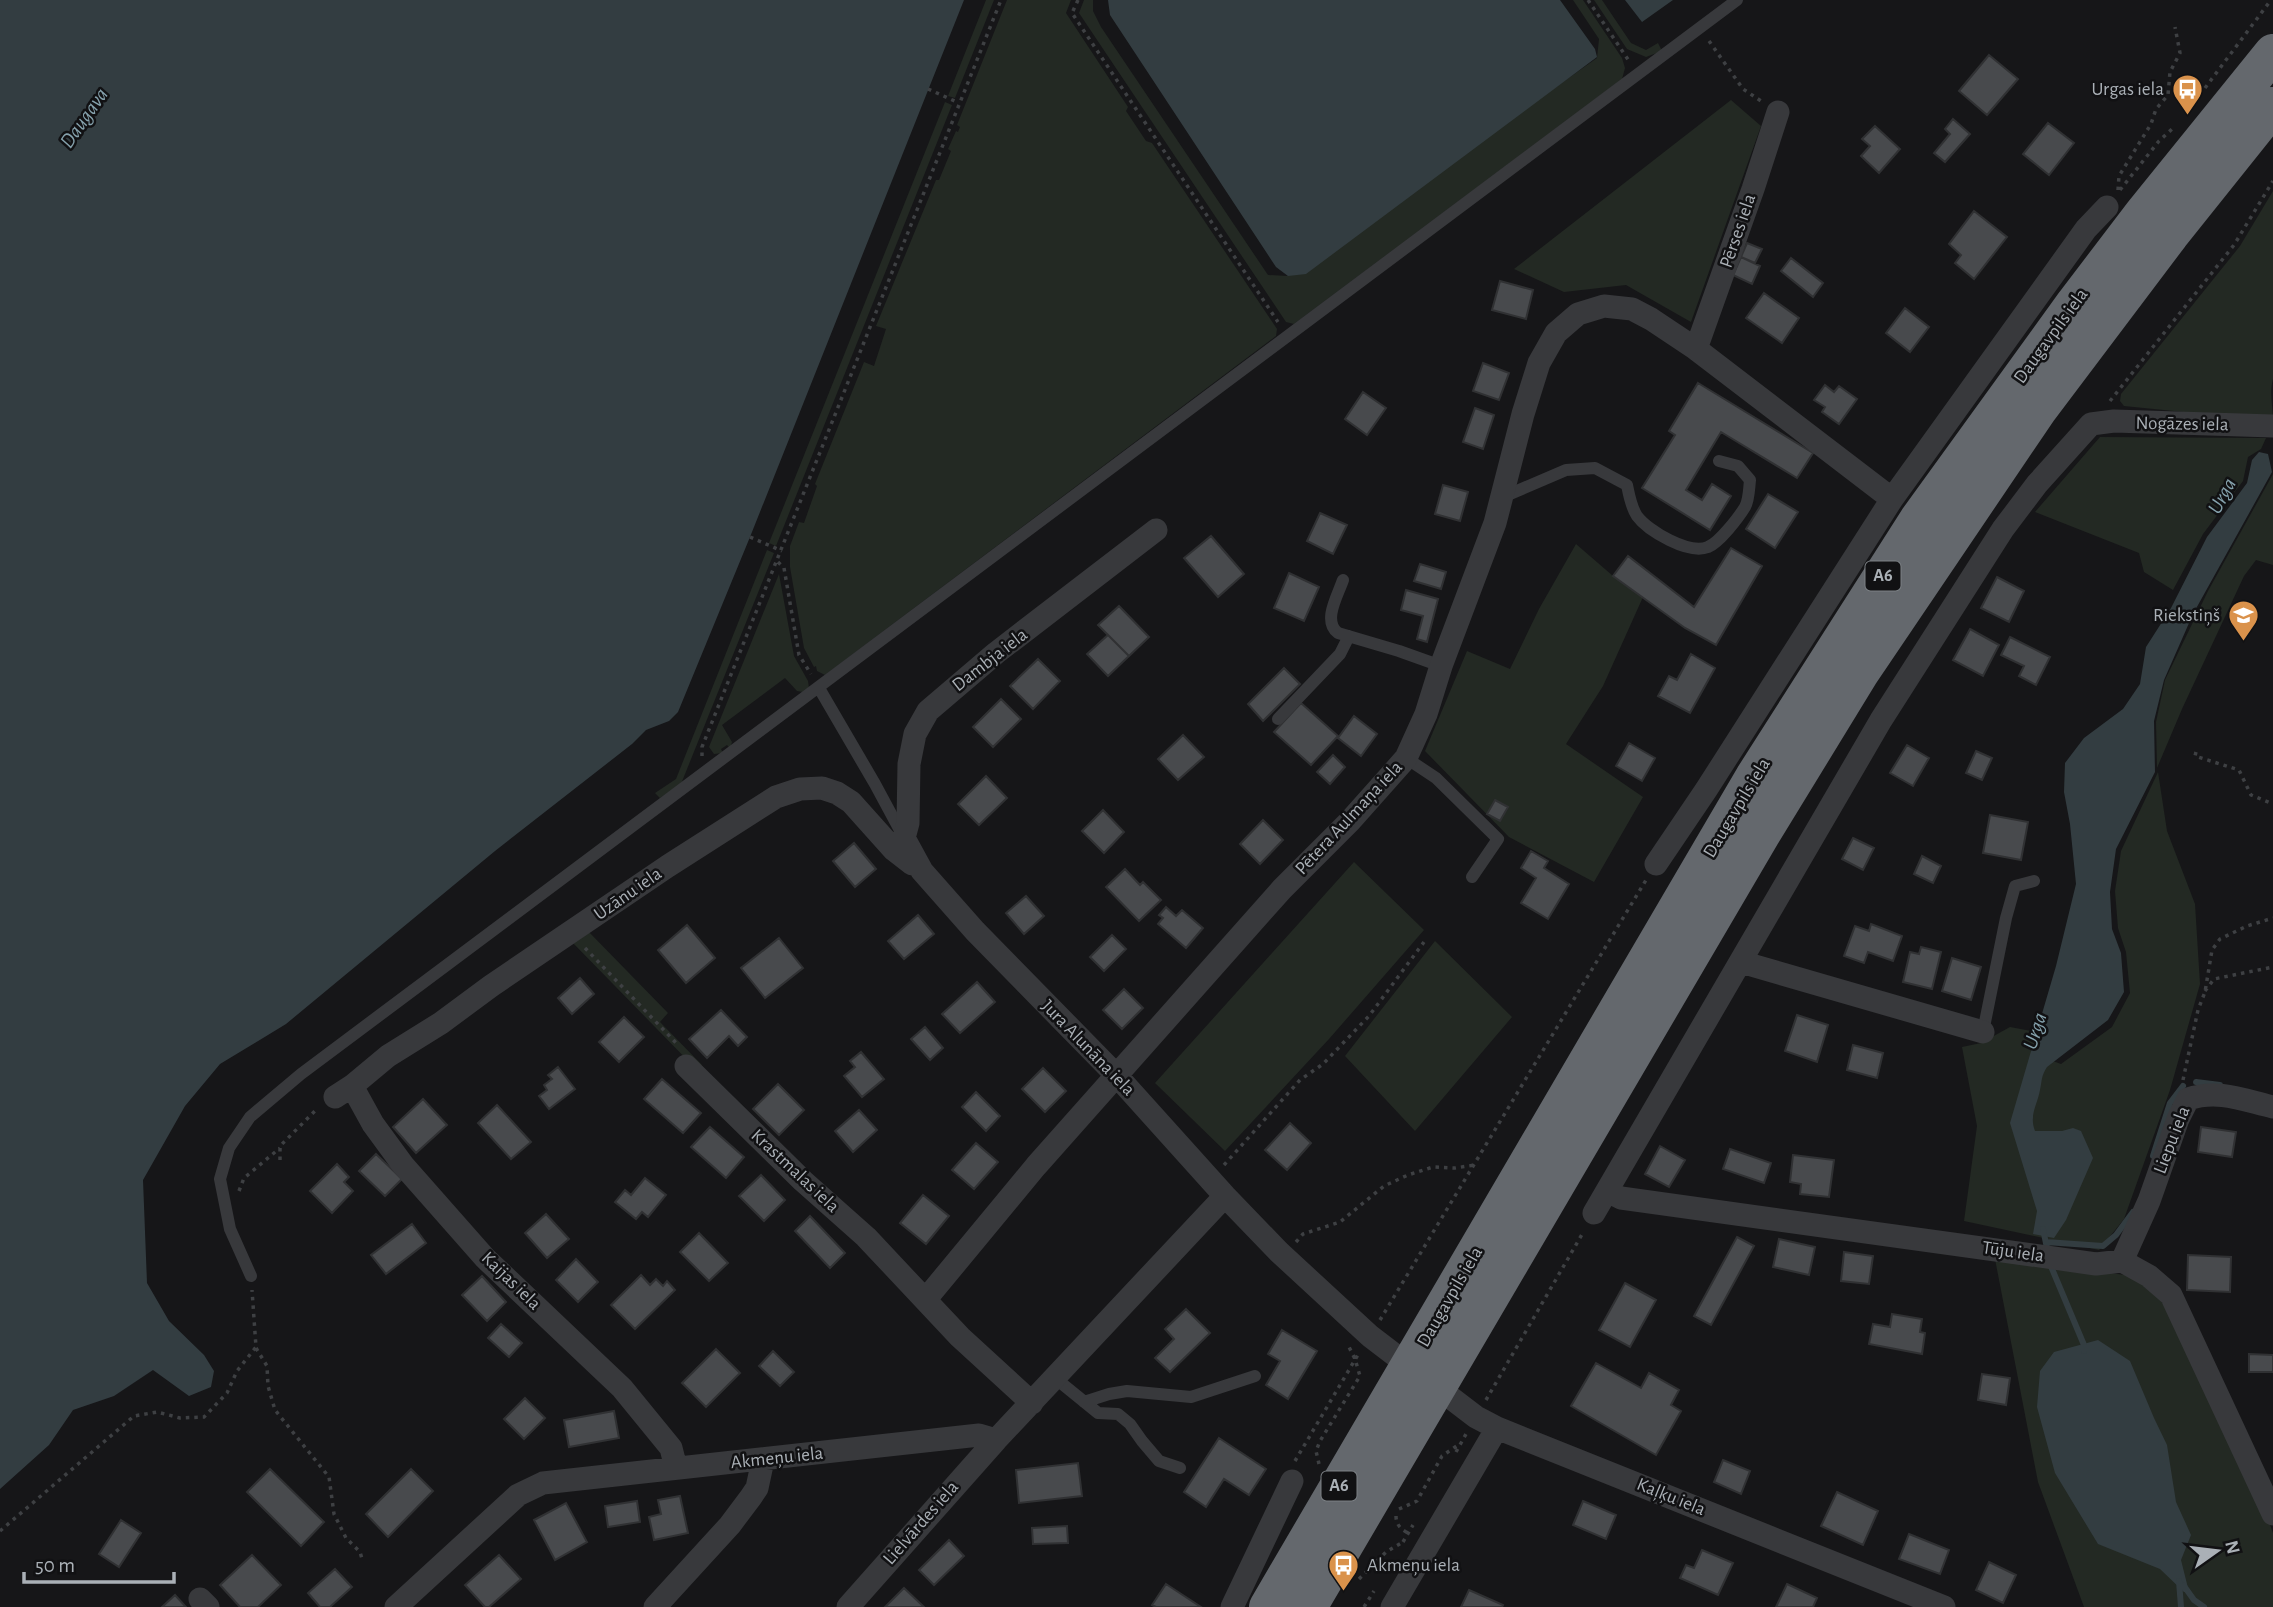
<svg xmlns="http://www.w3.org/2000/svg" width="2273" height="1607" font-family="'Alegreya Sans',sans-serif">
	<style>
		.green { fill: #232923 }
		.water { fill: #333d41 }
		.lines { fill: none; stroke-linecap: round; stroke-linejoin: round }
		.stream { stroke: #333d41; stroke-width: 6 }
		.building { fill: #484a4d; stroke: #303133; stroke-width: 2 }
		.path { stroke: #3e4043; stroke-width: 3.5; stroke-dasharray: 3.5 5; stroke-linecap: butt }
		.lane { stroke: #38393c; stroke-width: 12 }
		.street { stroke: #38393c; stroke-width: 23 }
		.highway { stroke: #64686d; stroke-width: 38 }
		.labels { text-anchor: middle; dominant-baseline: central; stroke-width: 5; stroke-linejoin: round; paint-order: stroke }
		.shield { fill: #111113; stroke: #7c8085; stroke-width: 2 }
		.shield-label { font-size: 18px; font-weight: bold; fill: #aab0b6 }
		.poi-label { font-size: 19px; fill: #aab0b6; stroke: #111113; text-anchor: end }
		.street-label { font-size: 19px; fill: #aab0b6; stroke: #111113 }
		.water-label { font-size: 21px; font-style: italic; fill: #85a1ac; stroke: #111113 }
	</style>
	<rect width="100%" height="100%" fill="#161618"/>
	<path class="green" d="M986,0H994L955,98L948,96Z
		M1007,0H1071L1066,13L1128,107L1126,111L1146,141L1152,143L1277,329L1276,336L825,675L817,671L816,666L814,667L804,648L790,567V546L799,522L804,523L817,486L815,484L864,362L874,366L886,329L876,326L936,180H939L951,151L948,149L956,131L958,132L960,127L957,125Z
		M1084,0H1093V11L1101,27L1268,275L1288,276L1597,58L1599,39L1573,0H1583L1622,58L1625,68L1622,79L1294,324L1286,322L1079,13Z
		M1594,0H1602L1631,43L1646,50L1658,43L1662,51L1646,57L1627,49Z
		M1731,100L1761,126L1691,322L1626,285L1564,292L1514,269Z
		M945,102L952,105L776,546L769,543Z
		M2273,191V379C2269,393 2273,406 2273,421L2124,406L2120,401L2121,394L2240,246Z
		M2100,437L2266,438L2261,449L2248,457L2243,481L2203,534L2173,590L2144,572L2139,553L2035,512Z
		M2273,474V565L2256,560L2244,576L2182,709L2157,768L2156,722L2165,680L2208,591Z
		M1576,544L1613,576L1643,597L1603,686L1566,744L1643,797L1594,882L1509,837L1425,751L1467,651L1510,669L1539,609Z
		M767,550L774,553L681,784L660,798L655,793L676,779Z
		M779,574L794,656L808,681L809,688L803,692L797,691L785,678L722,725L732,742L730,748L727,745L721,749L723,753L714,754L709,747Z
		M2158,772L2167,831L2195,904L2200,984L2170,1090L2124,1219L2099,1250L1964,1221L1977,1126L1962,1047L1981,1043L2010,1027L2037,1032L2031,1053L2061,1064L2112,1027L2130,993L2126,952L2118,928L2115,891L2121,851Z
		M1354,862L1424,930L1329,1039L1225,1151L1155,1083Z
		M587,930L668,1013L660,1022L702,1065L697,1070L572,942Z
		M1435,941L1512,1017L1415,1131L1345,1056Z
		M1995,1259L2150,1278L2254,1481L2273,1533V1607H2084L2038,1482Z"/>
	<path class="water" d="M0,0H964L750,537L678,712L669,721L646,730L632,744L495,851L286,1024L220,1064L185,1106L143,1180L147,1283L169,1321L204,1355L214,1371L211,1387L189,1396L153,1370L114,1396L73,1410L49,1445L0,1489Z
		M1108,0H1560L1595,49L1597,57L1306,274L1288,276L1276,267L1110,15Z
		M1625,0H1673L1642,22Z
		M2259,452L2268,454L2272,472L2193,614L2164,680L2154,721L2155,772L2116,849L2110,892L2112,929L2121,953L2124,992L2108,1020L2047,1067C2041,1076 2042,1081 2040,1090C2037,1106 2029,1115 2035,1131H2062L2073,1128L2081,1131L2093,1158L2066,1220L2054,1238L2033,1234L2037,1211L2010,1123L2056,966L2076,884L2070,824L2064,792L2065,763L2084,738L2123,709L2140,684L2146,647L2171,608L2207,537L2247,483L2252,460Z
		M2098,1340L2130,1361L2154,1418L2167,1445L2176,1502L2191,1535L2181,1560L2189,1592H2184L2160,1569L2098,1544L2055,1473L2037,1407L2040,1371L2054,1352Z"/>
	<g class="lines">
		<path class="stream" d="M2196,1082L2220,1085
			M2153,1156L2170,1103L2183,1086
			M2043,1229L2048,1253
			M2046,1242L2103,1246L2116,1235L2133,1212
			M2050,1264L2084,1345V1351
			M2179,1581L2181,1607
			M2184,1586L2194,1600L2204,1607"/>
	</g>
	<path class="building" d="M1989,55L2018,79L1987,115L1959,91Z
		M1953,119L1970,134L1945,162L1934,153L1950,134L1945,129Z
		M2048,123L2074,143L2049,175L2023,154Z
		M1875,126L1900,149L1879,173L1861,156L1870,146L1862,139Z
		M1974,211L2007,237L1974,279L1955,263L1961,255L1949,244Z
		M1747,243L1762,249L1755,263L1741,257Z
		M1741,257L1760,266L1752,284L1733,275Z
		M1791,258L1823,283L1813,297L1781,271Z
		M1500,281L1533,290L1526,319L1492,310Z
		M1764,293L1799,318L1782,343L1746,318Z
		M1905,308L1929,327L1910,352L1886,333Z
		M1483,363L1509,373L1499,400L1473,391Z
		M1698,383L1813,453L1797,478L1721,432L1686,490L1702,500L1712,484L1731,496L1710,530L1642,488L1675,435L1669,431Z
		M1825,385L1834,392L1839,386L1857,399L1839,424L1822,412L1825,407L1814,400Z
		M1363,392L1386,408L1367,435L1345,419Z
		M1475,408L1494,415L1483,449L1463,442Z
		M1443,485L1468,492L1460,521L1435,514Z
		M1768,494L1798,512L1775,548L1746,529Z
		M1320,513L1347,525L1333,554L1307,541Z
		M1211,536L1244,574L1218,597L1184,558Z
		M1731,548L1762,566L1716,645L1685,628L1613,576L1628,556L1694,607Z
		M1420,564L1446,572L1441,589L1414,581Z
		M1289,573L1319,587L1304,621L1274,608Z
		M1997,577L2024,591L2009,622L1981,608Z
		M1406,590L1438,599L1427,642L1417,639L1423,616L1401,610Z
		M1119,606L1149,637L1129,656L1098,625Z
		M1970,629L1999,645L1983,676L1953,660Z
		M1108,635L1129,656L1108,676L1087,654Z
		M2010,637L2050,657L2036,685L2019,676L2024,666L2001,655Z
		M1691,654L1715,668L1690,713L1658,696L1669,676L1677,680Z
		M1038,659L1060,681L1033,709L1010,686Z
		M1284,668L1300,684L1263,721L1248,704Z
		M1001,699L1021,719L993,747L973,727Z
		M1301,703L1338,736L1311,765L1274,732Z
		M1354,716L1377,734L1361,756L1338,738Z
		M1183,735L1204,757L1178,780L1158,759Z
		M1629,743L1655,758L1642,781L1616,766Z
		M1907,745L1929,758L1913,786L1890,773Z
		M1976,751L1992,758L1982,780L1966,773Z
		M1333,755L1345,767L1330,784L1317,772Z
		M986,776L1007,798L979,825L958,804Z
		M1495,800L1508,807L1500,821L1487,814Z
		M1103,810L1124,832L1104,853L1082,831Z
		M1990,815L2028,822L2021,860L1983,853Z
		M1263,820L1283,840L1260,864L1240,844Z
		M1853,838L1874,848L1863,870L1842,859Z
		M854,843L876,869L855,887L833,861Z
		M1531,851L1548,861L1544,868L1569,884L1548,919L1521,903L1536,878L1521,868Z
		M1922,856L1941,866L1933,883L1914,874Z
		M1125,869L1140,885L1143,882L1161,900L1139,921L1106,887Z
		M1026,896L1044,916L1024,934L1006,913Z
		M1166,907L1176,916L1182,910L1203,928L1186,948L1158,924L1163,918L1159,915Z
		M918,915L934,934L904,959L888,941Z
		M1871,924L1902,936L1893,961L1868,952L1864,963L1844,956L1855,926L1869,931Z
		M687,925L715,958L686,983L658,950Z
		M1112,935L1126,949L1104,971L1090,957Z
		M779,938L803,968L765,998L741,968Z
		M1921,947L1941,952L1932,989L1903,982L1910,952L1919,954Z
		M1952,958L1981,967L1971,1000L1942,991Z
		M580,978L594,994L572,1014L558,998Z
		M977,982L995,1002L960,1033L942,1014Z
		M1124,989L1143,1008L1122,1029L1103,1010Z
		M721,1010L747,1037L738,1046L729,1036L707,1058L689,1039Z
		M1797,1015L1828,1025L1817,1062L1785,1051Z
		M624,1017L644,1037L619,1062L599,1042Z
		M925,1027L943,1048L930,1060L911,1039Z
		M1853,1045L1883,1053L1877,1078L1847,1070Z
		M861,1052L884,1079L862,1097L844,1076L855,1067L850,1061Z
		M558,1067L575,1089L549,1109L539,1096L547,1090L544,1085L552,1079L548,1075Z
		M1043,1068L1066,1091L1045,1112L1022,1089Z
		M662,1079L701,1113L683,1133L644,1099Z
		M778,1084L804,1110L779,1135L753,1109Z
		M976,1092L1000,1116L986,1131L962,1107Z
		M423,1099L447,1125L416,1153L393,1127Z
		M497,1105L531,1142L511,1159L478,1123Z
		M859,1110L877,1130L853,1152L835,1131Z
		M1290,1123L1311,1143L1287,1170L1265,1150Z
		M710,1127L744,1157L726,1178L691,1147Z
		M2201,1127L2236,1132L2232,1157L2198,1152Z
		M976,1143L998,1162L974,1189L952,1170Z
		M1660,1146L1685,1160L1669,1187L1645,1174Z
		M1730,1149L1771,1163L1764,1183L1723,1169Z
		M376,1154L402,1179L385,1196L359,1171Z
		M1793,1155L1834,1160L1829,1197L1800,1194L1801,1184L1790,1182Z
		M337,1164L349,1177L344,1182L353,1191L332,1213L310,1191Z
		M761,1175L785,1200L764,1221L739,1196Z
		M645,1178L666,1195L648,1217L642,1212L636,1219L615,1202L625,1190L631,1195Z
		M923,1195L949,1216L926,1244L900,1223Z
		M546,1214L569,1239L547,1258L525,1233Z
		M810,1216L845,1253L830,1268L795,1231Z
		M412,1224L426,1243L386,1274L371,1255Z
		M699,1233L728,1263L709,1281L680,1252Z
		M1737,1237L1754,1246L1711,1325L1694,1316Z
		M1779,1239L1815,1247L1809,1275L1773,1267Z
		M1844,1252L1873,1256L1869,1284L1841,1281Z
		M2188,1255L2231,1257L2230,1292L2187,1290Z
		M576,1259L598,1282L578,1302L556,1280Z
		M641,1275L650,1285L656,1279L663,1286L667,1281L675,1290L635,1329L611,1305Z
		M482,1276L506,1302L487,1321L462,1295Z
		M1625,1283L1656,1300L1630,1347L1599,1330Z
		M1186,1309L1210,1333L1170,1372L1155,1358L1174,1339L1165,1329Z
		M1892,1314L1922,1319L1920,1332L1925,1333L1922,1354L1869,1344L1873,1324L1890,1327Z
		M501,1324L522,1343L509,1357L488,1338Z
		M1282,1330L1317,1351L1288,1399L1266,1385L1280,1361L1268,1354Z
		M716,1349L740,1373L706,1407L682,1383Z
		M773,1351L794,1372L780,1386L759,1366Z
		M2249,1354L2273,1355V1372H2249Z
		M1596,1363L1641,1388L1649,1373L1679,1390L1671,1405L1681,1411L1656,1455L1571,1406Z
		M1982,1374L2010,1378L2006,1405L1978,1400Z
		M525,1398L545,1418L524,1439L504,1419Z
		M614,1411L619,1438L569,1447L564,1420Z
		M1219,1438L1266,1469L1249,1495L1224,1479L1206,1507L1184,1492Z
		M1723,1460L1750,1471L1741,1494L1714,1482Z
		M1078,1463L1082,1496L1019,1503L1016,1470Z
		M270,1469L324,1522L301,1546L247,1492Z
		M411,1469L433,1491L388,1537L366,1514Z
		M1837,1492L1878,1511L1863,1545L1821,1526Z
		M680,1496L688,1533L654,1540L649,1517L661,1514L658,1500Z
		M637,1501L640,1522L608,1527L605,1506Z
		M1583,1501L1616,1515L1606,1539L1573,1525Z
		M566,1503L587,1542L555,1560L534,1520Z
		M121,1520L141,1533L119,1567L99,1554Z
		M1067,1526L1068,1543L1033,1544L1032,1528Z
		M1909,1534L1949,1550L1940,1574L1899,1559Z
		M949,1540L964,1556L934,1585L919,1570Z
		M1702,1550L1733,1563L1718,1595L1680,1578L1686,1565L1694,1568Z
		M252,1555L281,1585L258,1607H240L220,1585Z
		M499,1555L521,1579L489,1607H485L465,1585Z
		M1989,1562L2016,1575L2003,1603L1976,1590Z
		M335,1569L352,1587L330,1607H320L308,1593Z
		M1166,1584L1201,1607H1156L1152,1605Z
		M1787,1584L1817,1598L1813,1607H1776Z
		M904,1588L924,1607H885Z
		M1469,1590L1503,1605L1502,1607H1461Z
		M175,1595L186,1607H162Z"/>
	<g class="lines">
		<path class="path" d="M1078,0L1072,13L1278,322
			M1588,0L1629,61
			M1709,41L1743,89L1761,101
			M2205,88L2271,0
			M928,89L959,103
			M2118,190L2119,176L2151,124L2156,109L2168,95L2170,72L2180,53L2175,27
			M2120,190L2159,141L2172,129
			M2110,401L2234,245L2273,181
			M750,537L782,551
			M778,562L784,568L799,655L811,674
			M2196,752L2195,756L2239,770L2251,795L2273,804
			M702,756V747L1001,0
			M585,948L679,1046
			M2205,991L2214,979L2273,967
			M2183,1080L2198,1010L2205,992L2212,950L2220,939L2247,926L2273,918
			M280,1160V1146L318,1108
			M1224,1165L1300,1080L1323,1064L1369,1016L1424,942
			M239,1191L244,1178L280,1148
			M1296,1242L1303,1234L1340,1222L1384,1186L1408,1175L1433,1167L1455,1168L1475,1165
			M1380,1320L1646,880
			M256,1348L267,1366L268,1386L275,1410L329,1477L334,1514L346,1538L360,1552L363,1562
			M1486,1400L1584,1231
			M1456,1452L1466,1434
			M1295,1461L1359,1353
			M1319,1464L1316,1451L1320,1441L1360,1376L1355,1359L1349,1347
			M1399,1509L1417,1501L1442,1456L1458,1445
			M1396,1516C1396,1525 1401,1529 1408,1533
			M0,1531L134,1416L157,1412L180,1418L204,1417L227,1393L237,1371L256,1347L252,1290
			M1403,1542L1413,1525
			M1359,1579L1386,1552L1403,1542
			M1364,1607L1374,1591"/>
		<path class="lane" d="M1503,497L1566,470L1595,468L1627,485C1629,495 1631,507 1637,516C1648,531 1689,555 1708,547C1719,543 1739,517 1745,507C1749,500 1749,489 1750,480L1738,466L1719,461
			M1343,580C1338,595 1322,621 1338,633L1399,651L1441,666
			M819,688L875,784L903,836
			M1278,719L1340,654L1349,636
			M1406,758L1436,778L1498,839L1472,877
			M1983,1032L2006,918L2015,886L2034,881
			M251,1276L230,1229L220,1179L229,1148L250,1117L301,1074L1737,0
			M1055,1378L1098,1413L1118,1414L1130,1424L1142,1441L1159,1461L1180,1468
			M1084,1402L1109,1394L1127,1391L1191,1397L1255,1376"/>
		<path class="street" d="M1696,349L1753,189L1778,112
			M1156,530L996,653L928,711L915,734L909,764L908,823L904,838L922,871L975,931L1117,1076L1225,1196L1279,1252L1370,1336L1476,1417L1497,1428L1944,1607
			M1656,864L1706,790L1892,499L2086,229L2107,207
			M1741,962L1983,1032
			M686,1066L803,1181L866,1237L960,1337L1032,1403
			M352,1086L373,1124L403,1165L485,1258L622,1388L671,1448L676,1468
			M335,1097L352,1086L388,1056L441,1023L491,986L668,866L776,797L800,789L822,788L837,793L851,802L894,850L912,864
			M1607,1191L1621,1198L2032,1255L2096,1264L2122,1261L2149,1276L2171,1295L2273,1514
			M1594,1213L1881,720L2003,529L2037,484L2091,424L2114,421L2273,426
			M2122,1261L2149,1201L2178,1119L2188,1099C2218,1089 2243,1100 2273,1107
			M926,1299L1036,1166L1282,889L1350,821L1406,758L1426,714L1441,666L1495,523L1523,414L1539,363L1556,333L1578,314L1604,306L1632,309L1651,319L1696,349L1892,499
			M200,1599L208,1607
			M396,1607L518,1495L543,1483L979,1435L996,1440
			M655,1607L730,1525L751,1497L757,1488L763,1460
			M848,1607L996,1440L1225,1196
			M1232,1607L1292,1481
			M1392,1607L1497,1428"/>
		<path class="highway" d="M1268,1607L1754,777L1918,520L2075,303L2142,215L2273,53
			M1308,1607L1761,835L1860,673L2038,410L2170,235L2273,106"/>
	</g>
	<defs>
		<symbol id="bus-pin" viewBox="-11 -11 22 30"><path d="M0 17L-7.5 6A9.5 9.5 0 1 1 7.5 6Z" fill="#da924b" stroke="#111113"/><path d="M-5-6H5V4H4V6H2V4H-2V6H-4V4H-5ZM-3.5-4V0h7V-4ZM-3.5 1.2v1.5H-2V1.2ZM2 1.2v1.5H3.5V1.2Z" fill="#fff"/></symbol>
		<symbol id="school-pin" viewBox="-11 -11 22 30"><path d="M0 17L-7.5 6A9.5 9.5 0 1 1 7.5 6Z" fill="#da924b" stroke="#111113"/><path d="M0-5L7-2L0 1L-7-2ZM-4 1L0 2.5L4 1V4Q0 6-4 4Z" fill="#fff"/></symbol>
	</defs>
	<g fill-rule="evenodd">
		<use href="#bus-pin" x="2170" y="72" width="35" height="47"/>
		<use href="#school-pin" x="2226" y="598" width="35" height="47"/>
		<use href="#bus-pin" x="1326" y="1548" width="35" height="47"/>
	</g>
	<g class="labels">
		<g class="shield">
			<rect x="1865.5" y="561.5" width="35" height="29" rx="5"/>
			<rect x="1321.5" y="1471.5" width="35" height="29" rx="5"/>
		</g>
		<g class="shield-label">
			<text x="1883" y="576">A6</text>
			<text x="1339" y="1486">A6</text>
		</g>
		<g class="poi-label">
			<text x="2164" y="89">Urgas iela</text>
			<text x="2220" y="615">Riekstiņš</text>
			<text x="1367" y="1565" text-anchor="start">Akmeņu iela</text>
		</g>
		<g class="street-label">
			<text transform="translate(1738 231) rotate(-71)">Pērses iela</text>
			<text transform="translate(2051 336) rotate(-54)">Daugavpils iela</text>
			<text transform="translate(2182 424) rotate(1)">Nogāzes iela</text>
			<text transform="translate(990 660) rotate(-38)">Dambja iela</text>
			<text transform="translate(1737 808) rotate(-59)">Daugavpils iela</text>
			<text transform="translate(1349 818) rotate(-47)">Pētera Aulmaņa iela</text>
			<text transform="translate(628 894) rotate(-35)">Uzānu iela</text>
			<text transform="translate(1088 1048) rotate(46)">Jura Alunāna iela</text>
			<text transform="translate(2172 1140) rotate(-69)">Liepu iela</text>
			<text transform="translate(795 1171) rotate(43)">Krastmalas iela</text>
			<text transform="translate(2013 1252) rotate(8)">Tūju iela</text>
			<text transform="translate(511 1281) rotate(44)">Kaijas iela</text>
			<text transform="translate(1450 1297) rotate(-60)">Daugavpils iela</text>
			<text transform="translate(777 1458) rotate(-6)">Akmeņu iela</text>
			<text transform="translate(1671 1497) rotate(22)">Kaļķu iela</text>
			<text transform="translate(921 1523) rotate(-49)">Lielvārdes iela</text>
		</g>
		<g class="water-label">
			<text transform="translate(84 118) rotate(-55)">Daugava</text>
			<text transform="translate(2222 496) rotate(-62)">Urga</text>
			<text transform="translate(2035 1031) rotate(-72)">Urga</text>
		</g>
	</g>
	<g transform="translate(2217 1551) rotate(76)" stroke="#111113" stroke-width="5" paint-order="stroke">
	<path d="M0-5L12 26L0 18L-12 26Z" fill="#aab0b6"/>
	<text y="-10" font-size="19" font-weight="bold" text-anchor="middle" fill="#aab0b6">N</text>
	</g>
	<path d="M24 1572v10h150v-10" fill="none" stroke="#aab0b6" stroke-width="3.5"/>
	<text x="35" y="1572" font-size="21" fill="#aab0b6" stroke="#111113" stroke-width="5" paint-order="stroke">50 m</text>
</svg>
